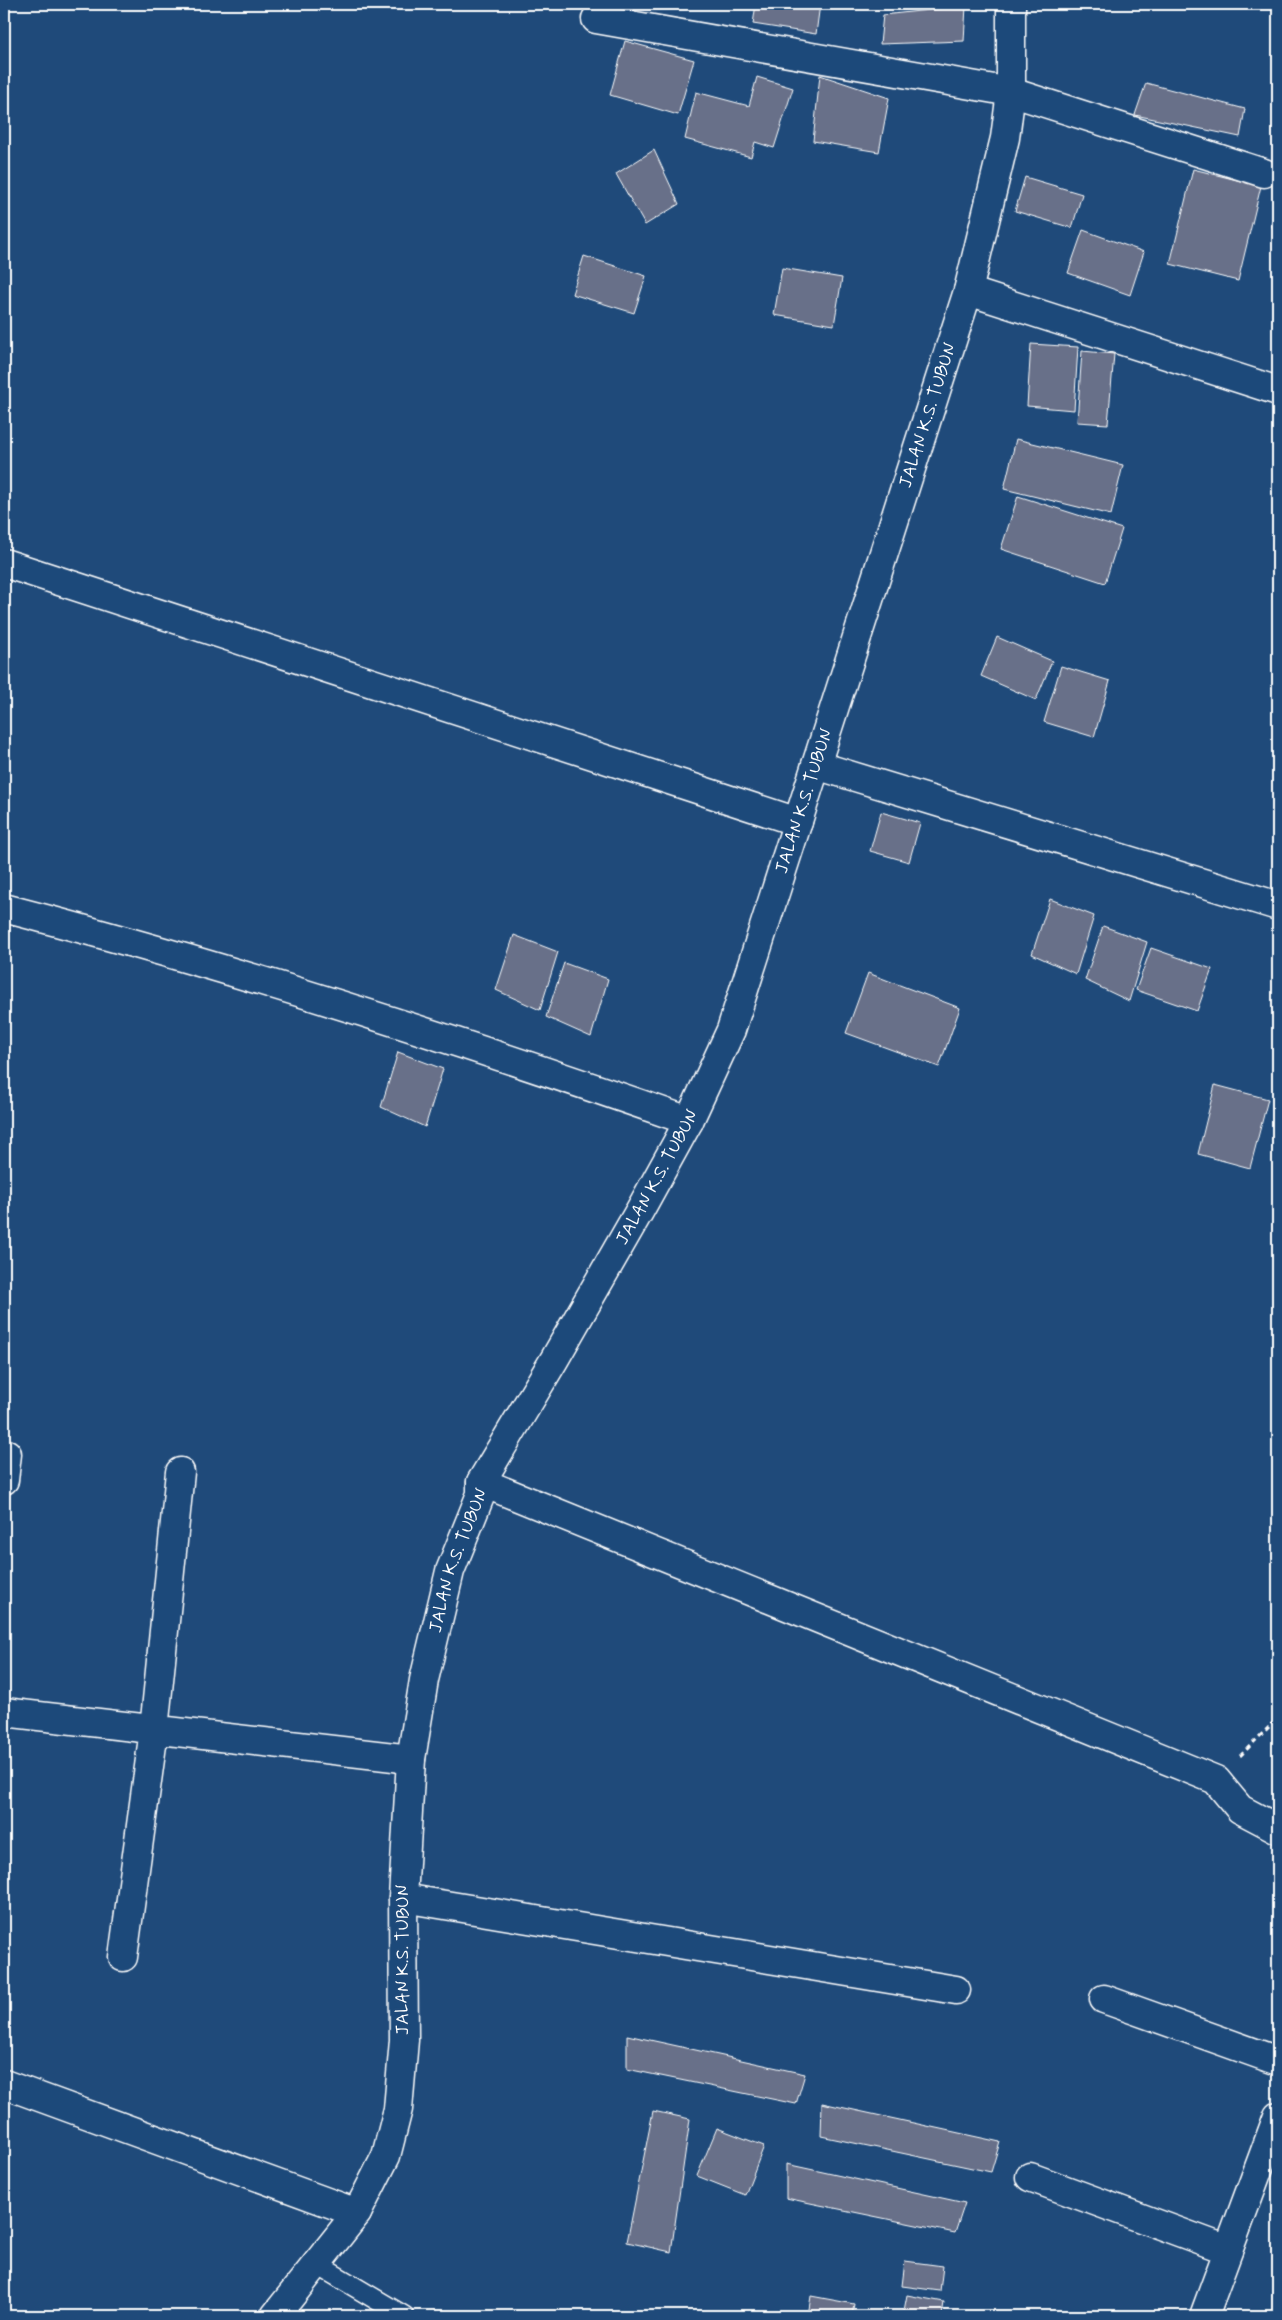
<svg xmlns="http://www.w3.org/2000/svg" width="1282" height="2320" font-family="Mynerve,sans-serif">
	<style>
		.building { fill: #677089; stroke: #fff }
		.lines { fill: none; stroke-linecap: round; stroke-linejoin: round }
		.service-casing { stroke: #fff; stroke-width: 22 }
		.minor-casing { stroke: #fff; stroke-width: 31 }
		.tertiary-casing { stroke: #fff; stroke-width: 31 }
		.path { stroke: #fff; stroke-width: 3; stroke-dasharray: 5 4; stroke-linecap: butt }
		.service { stroke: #1f4a7a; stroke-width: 19 }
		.minor { stroke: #1f4a7a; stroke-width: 28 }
		.tertiary { stroke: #1f4a7a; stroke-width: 28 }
		.labels { text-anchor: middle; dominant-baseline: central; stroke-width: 5; stroke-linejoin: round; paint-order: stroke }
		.street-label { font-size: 18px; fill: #fff; stroke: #1f4a7a }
	</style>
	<rect width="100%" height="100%" fill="#1f4a7a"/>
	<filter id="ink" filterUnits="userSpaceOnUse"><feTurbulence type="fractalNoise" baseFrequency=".02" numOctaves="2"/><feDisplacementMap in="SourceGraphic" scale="10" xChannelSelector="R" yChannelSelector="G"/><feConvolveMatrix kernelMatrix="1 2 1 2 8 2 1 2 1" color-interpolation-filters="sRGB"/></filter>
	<g filter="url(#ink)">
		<path class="building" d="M717,4H754V9Z
			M756,4H820L816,34L753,24Z
			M861,4H903L861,8Z
			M966,6L964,41L880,44L883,15Z
			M625,41L694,60L678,115L610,95Z
			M820,75L889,98L879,152L813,141Z
			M757,77L793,88L774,148L755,142L751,157L685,139L696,92L749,106Z
			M1146,83L1245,109L1240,137L1135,115Z
			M654,150L679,204L645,225L616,174Z
			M1193,169L1261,186L1238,281L1170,264Z
			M1025,177L1082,194L1072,228L1015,211Z
			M1278,202V228L1272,227Z
			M1083,230L1144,252L1130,295L1068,273Z
			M584,256L646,276L634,313L572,294Z
			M782,268L842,278L834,325L774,315Z
			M1031,344L1078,347L1074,410L1027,406Z
			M1082,351L1114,354L1108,424L1077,422Z
			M1016,439L1123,465L1111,515L1004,489Z
			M1018,496L1122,529L1105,583L1001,549Z
			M997,637L1052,661L1036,700L981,676Z
			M1061,666L1110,681L1094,737L1044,722Z
			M881,812L920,823L909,862L870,851Z
			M1050,899L1094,916L1076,974L1032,954Z
			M1103,926L1147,942L1129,1001L1085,980Z
			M514,935L558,952L540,1010L496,990Z
			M1151,948L1212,969L1197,1011L1136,990Z
			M564,963L608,979L591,1037L546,1017Z
			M868,973L960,1008L939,1067L846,1033Z
			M398,1052L443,1069L425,1127L381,1107Z
			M1215,1085L1268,1099L1250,1168L1198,1154Z
			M627,2035L805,2074L796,2104L627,2069Z
			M822,2103L1000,2142L991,2172L821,2136Z
			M653,2111L690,2119L671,2252L627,2242Z
			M717,2128L764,2146L745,2195L697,2176Z
			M786,2164L965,2203L955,2233L786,2198Z
			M905,2261L943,2266L940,2291L902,2286Z
			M907,2295L944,2302L942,2316H903Z
			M811,2296L854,2304L852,2316H808Z"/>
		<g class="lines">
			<defs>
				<path id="service" d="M318,2265L404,2316"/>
				<path id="minor" d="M596,19L1011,92L1264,173
					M968,291L1278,391
					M4,563L798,822
					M816,765L1278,906
					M4,908C234,968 464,1042 689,1121
					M4,1480L7,1454
					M481,1482L1216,1780L1240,1809L1278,1829
					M4,1712L411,1759
					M403,1898L956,1990
					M123,1957L154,1730L180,1472
					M1104,1999L1278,2061
					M4,2084L357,2213
					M1030,2177L1228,2250
					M1204,2316L1278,2116"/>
				<g id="tertiary">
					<path id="s1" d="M275,2316L357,2213L386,2156L398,2109L404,2040L403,1898L411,1759L424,1680L450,1571L481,1494V1482L554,1360L640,1210L689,1121L731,1030L968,291L1005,138L1011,92V4"/>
				</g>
			</defs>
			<use href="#service" class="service-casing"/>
			<use href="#minor" class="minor-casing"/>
			<use href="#tertiary" class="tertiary-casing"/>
			<path class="path" d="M1240,1756L1278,1718"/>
			<use href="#service" class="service"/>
			<use href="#minor" class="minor"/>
			<use href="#tertiary" class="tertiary"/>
		</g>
	</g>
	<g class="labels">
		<g class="street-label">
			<text stroke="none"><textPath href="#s1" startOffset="2044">JALAN K.S. TUBUN</textPath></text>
			<text stroke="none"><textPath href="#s1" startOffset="1639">JALAN K.S. TUBUN</textPath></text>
			<text stroke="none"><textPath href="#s1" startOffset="1234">JALAN K.S. TUBUN</textPath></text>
			<text stroke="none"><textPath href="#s1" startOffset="799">JALAN K.S. TUBUN</textPath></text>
			<text transform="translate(403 1960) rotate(-90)">JALAN K.S. TUBUN</text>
		</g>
	</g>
	<rect width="1282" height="2320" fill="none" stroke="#1f4a7a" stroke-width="20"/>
	<rect x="10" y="10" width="1262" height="2300" fill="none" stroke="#fff" stroke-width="2" filter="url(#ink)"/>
</svg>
